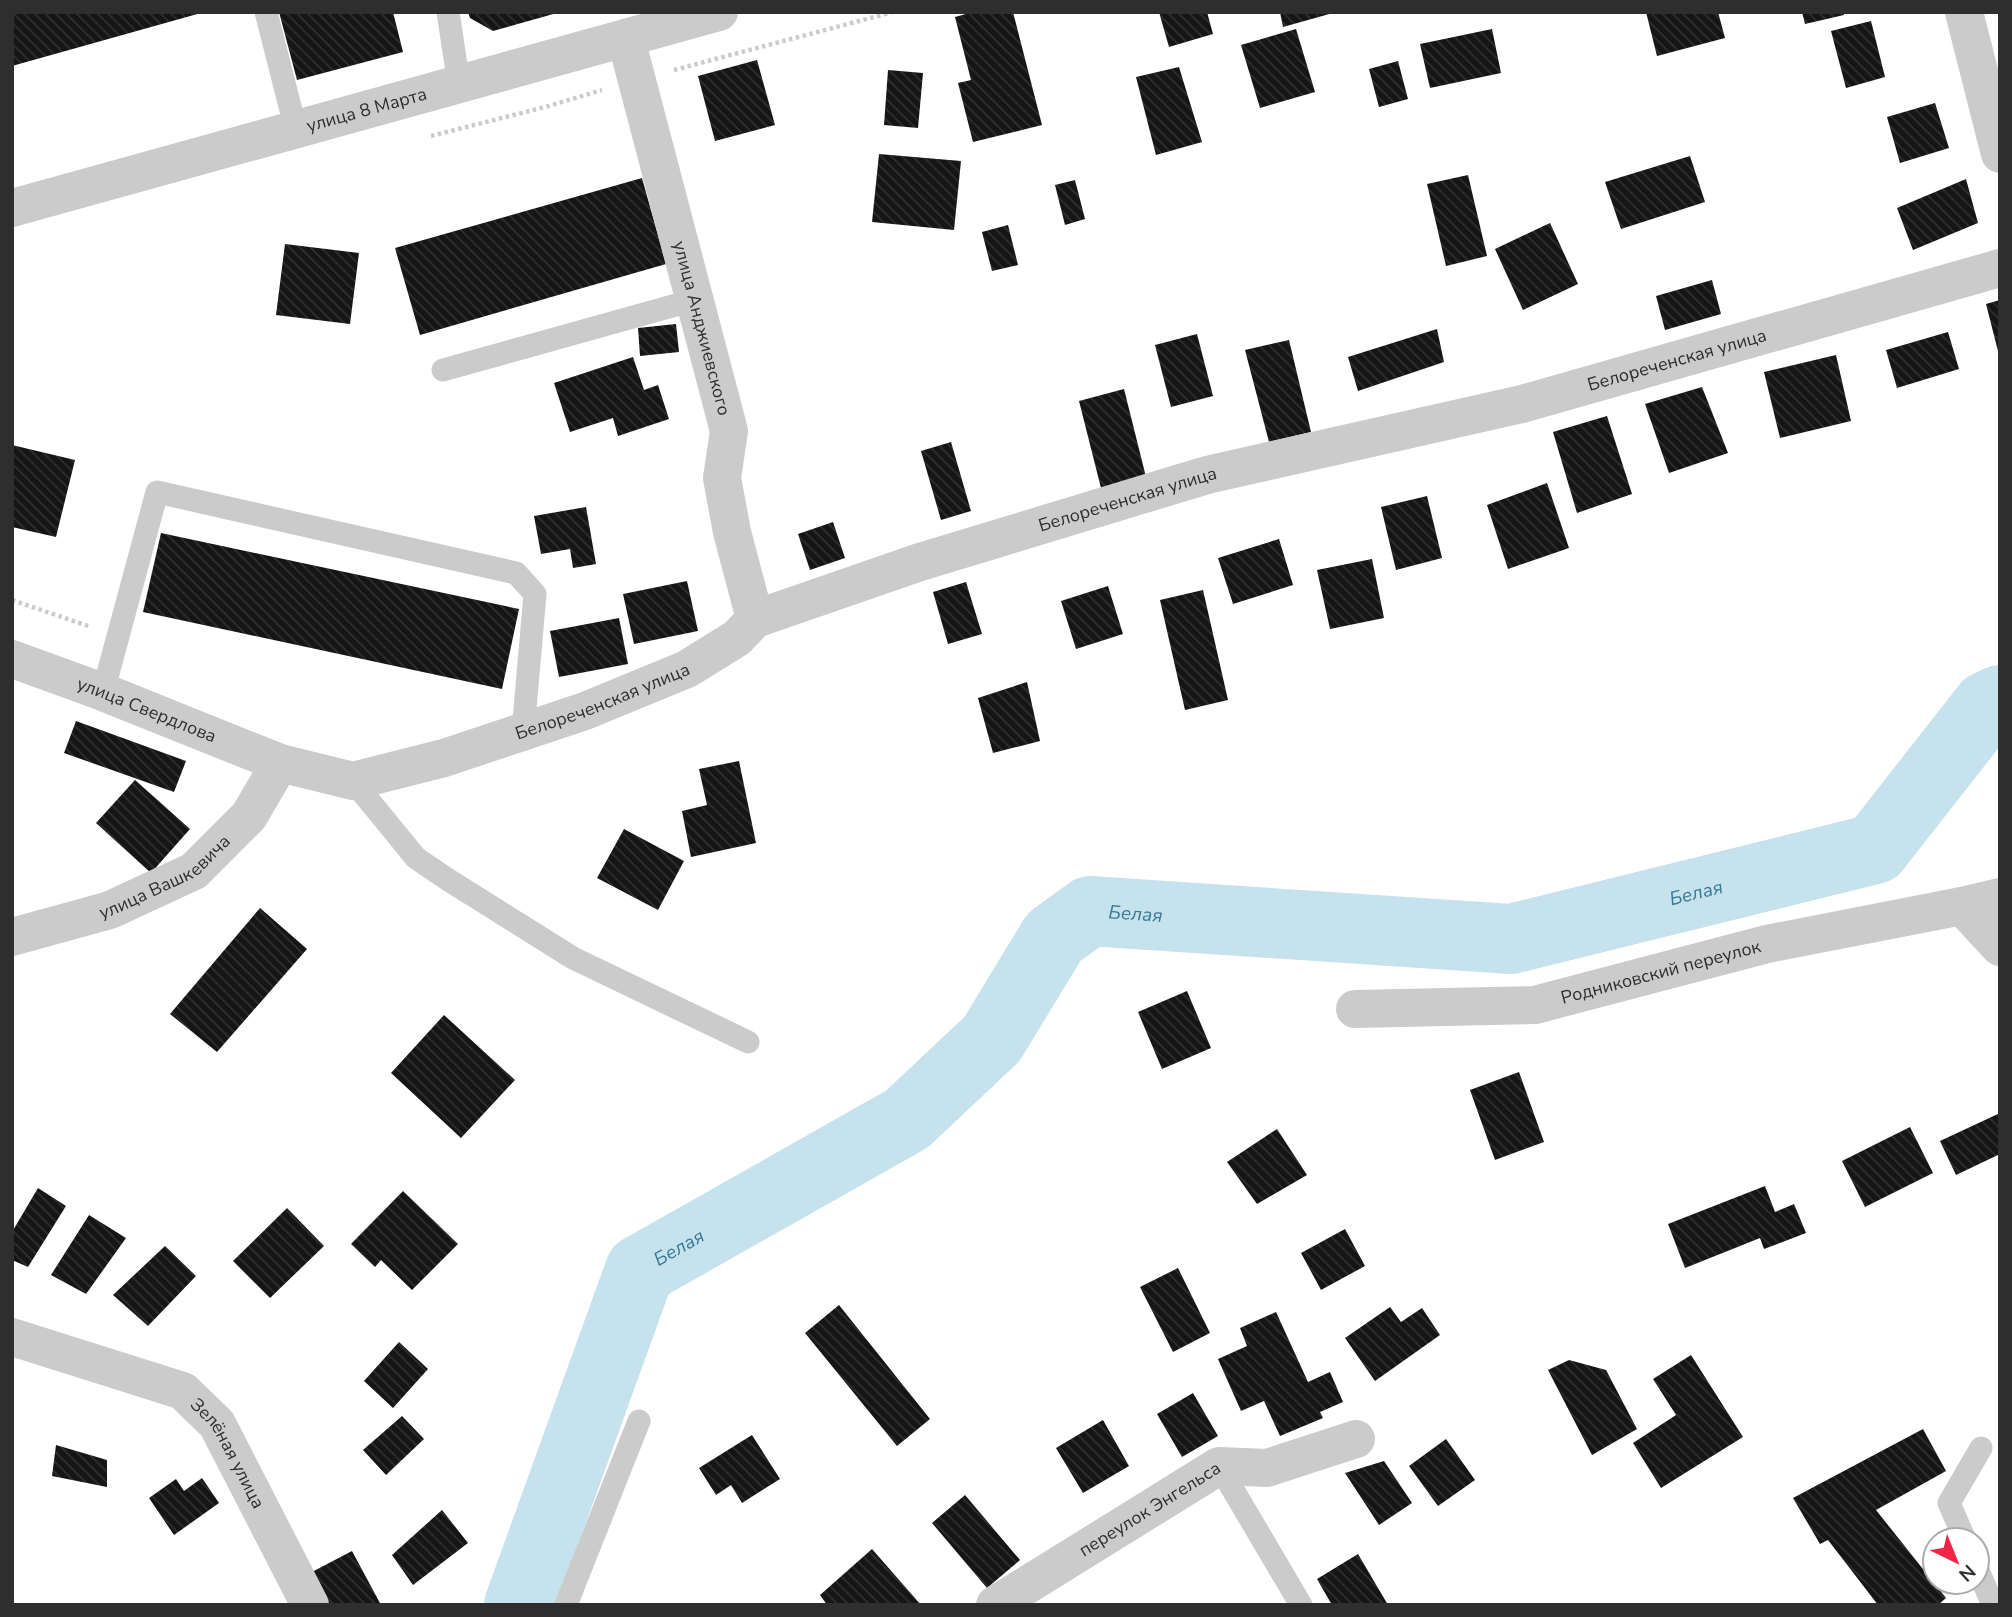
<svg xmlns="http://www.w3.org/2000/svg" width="2012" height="1617" font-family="'Nunito Sans',sans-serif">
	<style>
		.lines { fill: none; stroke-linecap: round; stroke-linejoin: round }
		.river { stroke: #c5e2ed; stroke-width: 70 }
		.building { fill: url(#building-back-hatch) }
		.path { stroke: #cbcbcb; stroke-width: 4.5; stroke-dasharray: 3.5 3.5; stroke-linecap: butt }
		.lane { stroke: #cbcbcb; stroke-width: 23 }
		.street { stroke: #cbcbcb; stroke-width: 38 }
		.labels { text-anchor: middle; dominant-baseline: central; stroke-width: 7; stroke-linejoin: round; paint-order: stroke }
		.street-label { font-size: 18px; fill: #2e2e2e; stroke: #fff }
		.water-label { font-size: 19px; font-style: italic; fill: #377a95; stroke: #fff }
	</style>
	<defs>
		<pattern id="building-back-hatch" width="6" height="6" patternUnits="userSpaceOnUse" patternTransform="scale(1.75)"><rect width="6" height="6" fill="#151515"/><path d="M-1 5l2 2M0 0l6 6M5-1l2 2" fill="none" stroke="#2f2f2f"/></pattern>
	</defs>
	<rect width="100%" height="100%" fill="#fff"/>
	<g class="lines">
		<path class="river" id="s1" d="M519,1605L640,1270L907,1119L992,1039L1054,937L1090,911L1511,939L1875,849L1987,706L2000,700"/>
	</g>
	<path class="building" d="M12,12H201V13L12,66Z
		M279,12H393L403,52L297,80Z
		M468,12H557V13L493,31L470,18Z
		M973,12H1013L1042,125L973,142L958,83L971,80L955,17Z
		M1159,12H1207L1213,34L1169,47Z
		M1280,12H1333V13L1283,27Z
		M1646,12H1718L1725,38L1657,56Z
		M1802,12H1843L1844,15L1805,24Z
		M1871,21L1885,77L1846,88L1831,31Z
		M1296,29L1315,92L1260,108L1241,45Z
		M1492,29L1501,73L1430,88L1420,44Z
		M757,60L775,125L715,141L698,76Z
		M1398,61L1408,99L1379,107L1369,69Z
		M1179,67L1202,142L1156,155L1136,77Z
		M888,70L923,73L918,128L884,125Z
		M1935,103L1949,148L1900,163L1887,117Z
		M879,154L961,161L954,230L872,222Z
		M1690,156L1705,202L1621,229L1605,182Z
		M1468,175L1487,256L1446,266L1427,184Z
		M642,178L666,264L420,335L395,248Z
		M1966,179L1978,223L1913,250L1897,208Z
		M1075,180L1085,219L1065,225L1055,185Z
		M1550,223L1578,284L1523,310L1495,249Z
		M1008,225L1018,265L992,271L982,232Z
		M285,244L359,253L350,324L276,315Z
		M1712,280L1721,314L1665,330L1656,296Z
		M2000,300V355H1999L1986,304Z
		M676,324L679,352L640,356L638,328Z
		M1437,329L1444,362L1358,391L1348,357Z
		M1948,332L1959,369L1897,388L1886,350Z
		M1197,334L1213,396L1171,407L1155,345Z
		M1289,340L1311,432L1269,442L1245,350Z
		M1836,355L1851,421L1780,438L1764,372Z
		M633,357L644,390L658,385L669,419L618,436L613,418L570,432L554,383Z
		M1702,387L1728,453L1669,473L1645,404Z
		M1124,389L1146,477L1101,488L1079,401Z
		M1607,416L1632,494L1577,513L1553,432Z
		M951,442L971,511L941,520L921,451Z
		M12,445L75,460L56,537L12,527Z
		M1547,483L1569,548L1508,569L1487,505Z
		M1427,496L1442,558L1396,570L1381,507Z
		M586,507L596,564L573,568L570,549L541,554L534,516Z
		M833,522L845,558L810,570L798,534Z
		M161,533L519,609L502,689L143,612Z
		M1279,539L1293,585L1233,604L1218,558Z
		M1372,559L1384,618L1330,629L1317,570Z
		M687,581L698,631L634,644L623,594Z
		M966,582L982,634L948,644L933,592Z
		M1108,586L1123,634L1076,649L1061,601Z
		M1203,590L1228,700L1185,710L1160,600Z
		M619,618L628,664L559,677L550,631Z
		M1027,682L1040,741L993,753L978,698Z
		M76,721L186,761L174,792L64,753Z
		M739,761L756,843L691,857L682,811L707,805L699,769Z
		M135,780L190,829L151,873L96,823Z
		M624,829L684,861L658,910L597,878Z
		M260,908L307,949L217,1052L170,1014Z
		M1187,991L1211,1048L1162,1069L1138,1012Z
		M444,1015L515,1080L461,1138L391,1073Z
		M1519,1072L1544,1142L1495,1160L1470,1090Z
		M2000,1113V1154L1956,1175L1940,1141Z
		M1910,1127L1933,1173L1865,1207L1842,1161Z
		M1277,1129L1307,1175L1257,1204L1227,1162Z
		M1765,1186L1775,1212L1794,1204L1806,1233L1764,1249L1760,1238L1685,1268L1668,1224Z
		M38,1188L66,1206L28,1267L12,1260V1232Z
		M403,1191L458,1244L412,1290L381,1260L375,1267L351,1244Z
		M287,1208L324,1246L270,1298L233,1261Z
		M89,1215L126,1238L86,1294L51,1275Z
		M1345,1229L1365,1266L1321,1290L1301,1253Z
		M165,1246L196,1276L148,1326L113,1295Z
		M1178,1268L1210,1333L1173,1352L1140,1287Z
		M839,1305L930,1419L897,1446L805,1333Z
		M1390,1307L1401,1322L1422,1308L1440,1335L1375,1381L1345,1338Z
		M1276,1312L1308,1382L1330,1372L1343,1402L1320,1412L1323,1418L1280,1436L1264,1401L1241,1411L1218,1359L1247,1346L1240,1328Z
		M399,1342L428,1369L393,1408L364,1381Z
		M1691,1355L1743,1437L1661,1488L1633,1443L1676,1415L1653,1379Z
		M1569,1360L1606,1370L1637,1429L1592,1455L1548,1370Z
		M1193,1393L1218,1436L1182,1457L1157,1414Z
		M402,1416L424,1439L386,1475L363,1450Z
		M1103,1420L1129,1466L1083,1493L1056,1448Z
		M1923,1429L1946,1471L1876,1510L1946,1598L1938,1605H1878L1828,1540L1820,1544L1793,1498Z
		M752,1435L780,1479L742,1503L731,1485L716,1495L699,1468Z
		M1446,1439L1475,1480L1438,1506L1409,1466Z
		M56,1445L107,1460V1487L52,1476Z
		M1384,1461L1412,1503L1379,1525L1345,1473Z
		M202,1478L219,1503L174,1535L149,1498L176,1479L184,1491Z
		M965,1495L1020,1560L987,1588L932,1523Z
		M442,1510L468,1543L413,1585L392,1555Z
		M872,1549L921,1605H827L820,1595Z
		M352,1551L381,1605H327L310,1573Z
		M1358,1554L1388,1605H1332L1317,1579Z"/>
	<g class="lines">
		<path class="path" d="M674,70L893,12
			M431,136L545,107L602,90
			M12,600L91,627"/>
		<path class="lane" d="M266,12L296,130
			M448,12L459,85
			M443,370L694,300
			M103,692L157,492L516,573L535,594L523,732
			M353,781L416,858L447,879L573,958L748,1042
			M1219,1466L1301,1605
			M1965,1540L1949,1503L1981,1448
			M1977,1568L1993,1605
			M566,1605L639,1421"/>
		<g class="street">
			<path d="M1964,12L2000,154"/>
			<path id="s2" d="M626,39L729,431L722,478L732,532L755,619"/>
			<path id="s3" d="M12,208L719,12"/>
			<path id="s4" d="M12,659L103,692L280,763L353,781L444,758L585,711L687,669L737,638L755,619L920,562L1207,475L1522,404L2000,268"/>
			<path d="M1962,906L2000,947"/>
			<path id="s5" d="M12,937L110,910L194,871L249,816L280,763"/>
			<path id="s6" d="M1355,1009L1535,1005L1767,944L1962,906L2000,897"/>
			<path id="s7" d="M12,1337L183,1391L217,1424L310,1605"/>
			<path id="s8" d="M995,1605L1219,1466L1267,1468L1356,1439"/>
		</g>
	</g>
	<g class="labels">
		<g class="street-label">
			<text stroke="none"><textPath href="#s3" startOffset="368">улица 8 Марта</textPath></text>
			<text stroke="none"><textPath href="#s2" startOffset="299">улица Анджиевского</textPath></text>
			<text stroke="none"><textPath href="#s4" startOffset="1759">Белореченская улица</textPath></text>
			<text stroke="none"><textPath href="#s4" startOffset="1192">Белореченская улица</textPath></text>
			<text stroke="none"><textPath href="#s4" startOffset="625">Белореченская улица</textPath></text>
			<text stroke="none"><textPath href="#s4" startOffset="144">улица Свердлова</textPath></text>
			<text stroke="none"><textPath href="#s5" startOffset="166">улица Вашкевича</textPath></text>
			<text stroke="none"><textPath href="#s6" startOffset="310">Родниковский переулок</textPath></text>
			<text stroke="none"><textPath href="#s7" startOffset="257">Зелёная улица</textPath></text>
			<text stroke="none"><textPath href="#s8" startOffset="182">переулок Энгельса</textPath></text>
		</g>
		<g class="water-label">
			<text stroke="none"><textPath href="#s1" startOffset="1556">Белая</textPath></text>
			<text stroke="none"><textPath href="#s1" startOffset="989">Белая</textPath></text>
			<text stroke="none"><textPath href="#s1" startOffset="401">Белая</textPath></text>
		</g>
	</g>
	<rect width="2012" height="1617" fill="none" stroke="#2e2e2e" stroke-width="28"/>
	<g transform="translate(1956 1561) rotate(137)"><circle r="33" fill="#ffffff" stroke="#ababab" stroke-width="2"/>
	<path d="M0-5L12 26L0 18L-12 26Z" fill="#f02548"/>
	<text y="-10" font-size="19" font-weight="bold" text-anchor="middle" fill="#2e2e2e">N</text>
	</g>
</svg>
